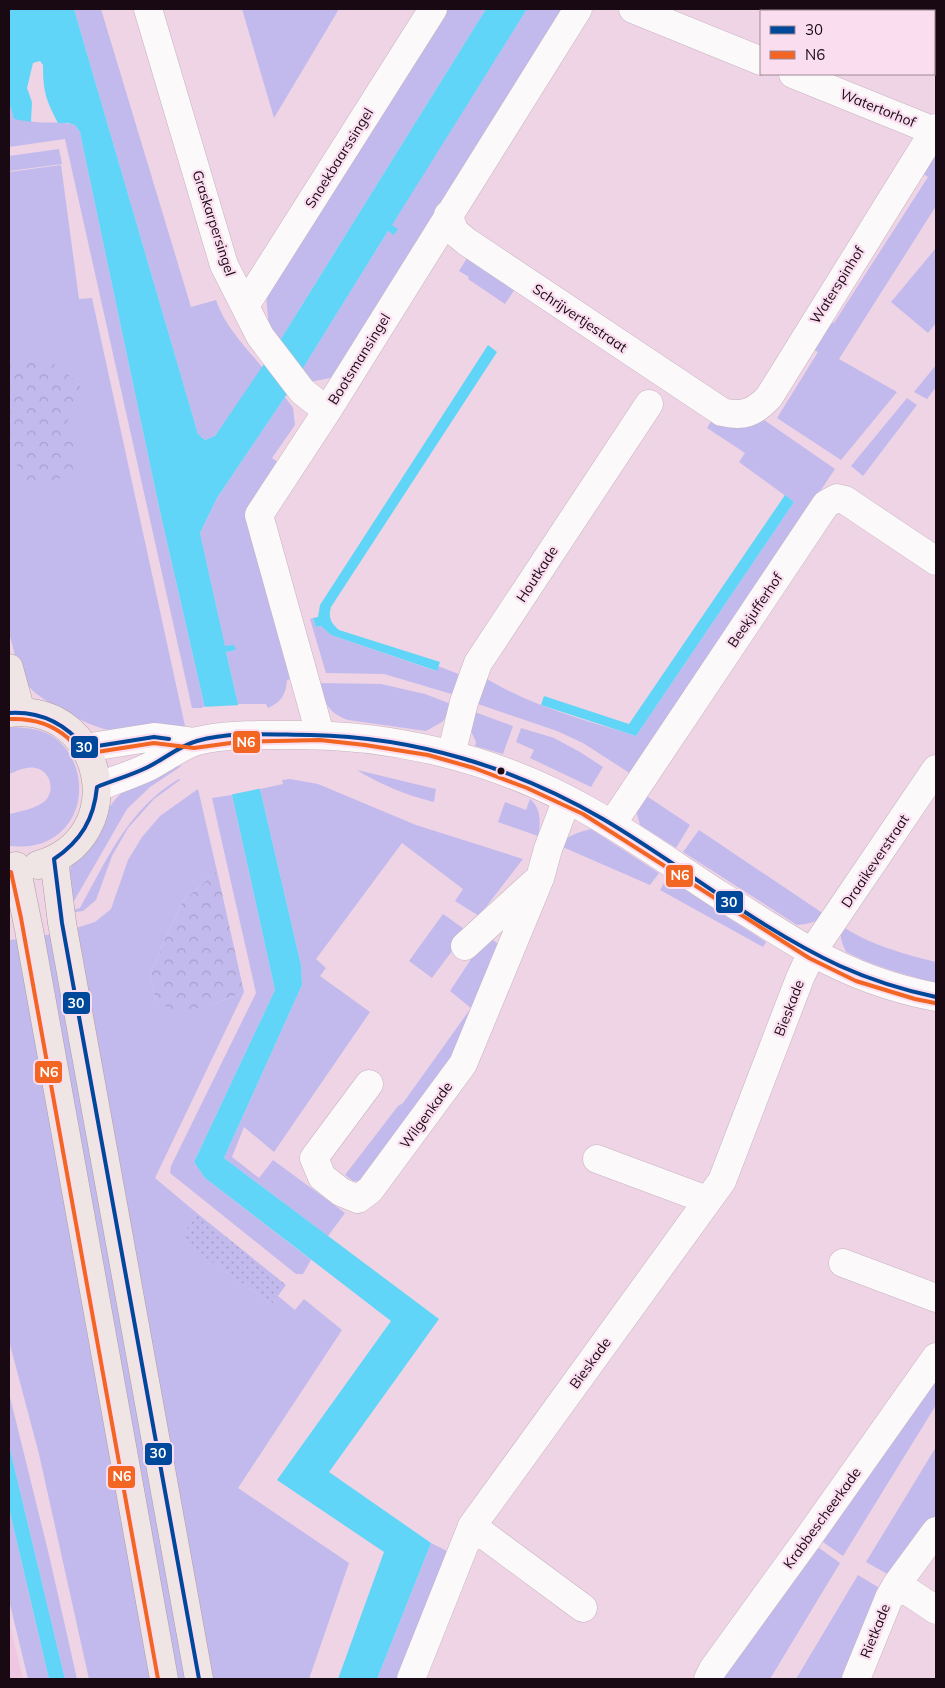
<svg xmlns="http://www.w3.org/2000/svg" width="945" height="1688" font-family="Mulish,sans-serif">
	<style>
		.built { fill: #f0c7e2 }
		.green { fill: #c2baed }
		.forest { fill: url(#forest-crowns) }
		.park { fill: url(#park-dots) }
		.water { fill: #61d5f7 }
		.pier { fill: #eed4e4 }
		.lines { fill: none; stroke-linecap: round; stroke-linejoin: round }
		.minor-casing { stroke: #c7b3c0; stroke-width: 29 }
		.major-casing { stroke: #b29ba0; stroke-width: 29 }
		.minor { stroke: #fcf9fb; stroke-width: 28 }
		.major { stroke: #efe5e5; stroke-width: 28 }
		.bus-1-casing { stroke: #faddef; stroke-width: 8 }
		.bus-2-casing { stroke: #faddef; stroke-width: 8 }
		.bus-1 { stroke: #004899; stroke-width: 4 }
		.bus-2 { stroke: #f26522; stroke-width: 4 }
		.bus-dot { fill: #180913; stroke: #faddef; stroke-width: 2 }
		.labels { text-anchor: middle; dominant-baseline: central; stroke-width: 4.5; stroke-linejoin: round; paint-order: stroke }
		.street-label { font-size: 14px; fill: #180913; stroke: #faddef }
		.line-badge { stroke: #faddef; stroke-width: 2 }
		.badge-label { font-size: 14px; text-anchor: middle; font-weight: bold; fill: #fff }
	</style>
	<defs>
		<pattern id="forest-crowns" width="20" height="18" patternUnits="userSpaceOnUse" patternTransform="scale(1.25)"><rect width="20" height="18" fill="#c2baed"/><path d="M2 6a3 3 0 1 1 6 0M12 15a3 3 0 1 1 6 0" fill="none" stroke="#a69fca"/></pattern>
		<pattern id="park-dots" width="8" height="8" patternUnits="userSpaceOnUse" patternTransform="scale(1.25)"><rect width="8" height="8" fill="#c2baed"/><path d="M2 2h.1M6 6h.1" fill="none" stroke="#a69fca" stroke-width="1.8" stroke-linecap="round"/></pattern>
	</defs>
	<rect width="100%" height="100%" fill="#eed4e4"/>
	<path class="built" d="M9,1622L23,1679H9Z"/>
	<path class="green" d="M74,9H101L191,307L216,300C224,325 246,348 263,368L215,436L205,440L198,434Z
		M242,9H339L274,118Z
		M446,9H486L279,342L269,328L266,295Z
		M527,9H567L338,374L330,378L310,382L301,371L388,231L394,234L397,229L391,225Z
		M9,101L12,107L13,114C30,128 55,119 75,125L80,132L159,507L205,708H192L65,139L9,147Z
		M936,143V206L839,359L897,392L841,460L777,418L818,352L809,347L826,320L834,323L928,177L919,171Z
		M59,149L62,164L9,171V156Z
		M61,165L79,299L92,298L185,726L109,730C90,727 37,700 26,683C17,669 14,649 9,633V172Z
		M936,248V323L928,333L891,302Z
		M469,255L517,286L505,304L468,279L469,277L459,271Z
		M936,365V387L927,399L914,392Z
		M285,397L293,408L295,425L272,458L279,463L250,505L294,678L287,680C286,695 281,702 268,708L266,704H238L226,652L235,650L225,647L200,533L217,498Z
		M907,398L917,405L863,476L851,466Z
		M760,417L835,469L631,774L583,743L557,731L475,703L487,679C533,707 585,720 636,736L794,502L739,462L745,453L707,428L713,418Z
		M313,618L316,627L321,626L331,635L436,671L438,666L461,675L455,695L384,674L326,673L310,619Z
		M319,683L381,684L425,694L451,704L448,715L442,722L426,731L348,720C327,712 325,703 319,683Z
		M472,711L513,726L503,754L475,746L476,742L470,729Z
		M14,727C28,728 43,729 55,738C89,764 88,822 47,841C34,847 22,847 9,846V814C19,812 37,808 45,801C56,790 50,770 35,768C26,766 17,771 9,774V728Z
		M521,728L554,738L580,752L603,767L591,787L530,758L534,750L516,742Z
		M183,765L150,787L127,809L74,901L69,903C69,894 67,884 68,876C71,858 114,796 129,786C145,776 165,771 183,765Z
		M357,770L436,789L434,802C406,795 381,785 357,770Z
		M179,779L180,780L154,799L128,828L112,856L96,900L83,911L69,913V911L80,908C107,859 129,808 179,779Z
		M290,779L318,784L416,825L523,859L479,916L455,901L463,889L402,843L316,959L326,968L320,976L370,1012L274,1152L244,1127L232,1157L259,1178L273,1160L345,1213L328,1236L224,1158L302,985L301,965L260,789L283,784L282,780Z
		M198,789L217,871L183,901L165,939L150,976L156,1001L212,1005L244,992L155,1178L198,1214L180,1239L272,1304L278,1296L295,1310L304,1299L342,1330L238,1488L349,1563L309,1679H209L73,929L95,922L111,909L128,860L142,837L160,816Z
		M642,793L690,825L676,848L640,825L636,810Z
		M232,795L275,990L194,1162L205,1178L311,1260L303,1274H296L170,1173L171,1166L256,993L212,798Z
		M530,799C541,808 541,823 538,836L498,822L505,802L526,810Z
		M591,829L659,873L650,885L558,845C568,836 578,832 591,829Z
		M699,830L824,914C817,923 807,924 797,925L683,852Z
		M667,878L766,942L763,947L660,890Z
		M443,914L467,931L432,978L409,961Z
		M843,927C871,945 904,954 936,962V983C905,975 874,966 846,952C842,943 838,935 843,927Z
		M53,934L189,1679H173L40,936Z
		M487,935L503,948L461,1048L360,1181H353L345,1175L398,1106L403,1103L471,1008L450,991Z
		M20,939L153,1679H89L39,1454L9,1341V940Z
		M936,1373V1405L843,1556L820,1540Z
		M9,1393L49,1555L77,1679H65L9,1445Z
		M936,1447V1515L891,1576L866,1562Z
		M9,1508L49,1679H28L9,1600Z
		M431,1543L449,1552L400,1679H377Z
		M815,1545L840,1563L770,1679H718Z
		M858,1575L881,1589L845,1679H796Z"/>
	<path class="forest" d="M9,355L57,365L79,384L82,394L67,414L78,472L25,490L9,440Z
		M217,871L244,992L212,1005L178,1013L156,1001L150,976L165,939L183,901Z"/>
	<path class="park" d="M198,1214L286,1285L272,1304L179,1239Z"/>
	<path class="water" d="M9,9H74L198,434L205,440L215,436L279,342L486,9H527L392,225L398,229L394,235L388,231L285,397L217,498L200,533L225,646L234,645L236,650L226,652L238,704L260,789L301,965L302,985L224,1158L439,1319L329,1472L431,1543L377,1679H338L384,1552L277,1480L391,1321L205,1178L194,1162L275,990L232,795L205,708L159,507L82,142L80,132L75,125L68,123H58C46,100 43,92 43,65L40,61L33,63L27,88L32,102L31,122L14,119L9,101Z
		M488,345L497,352L331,607C328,618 331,623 339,630L440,662L437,671L331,635L321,626L316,627L313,618L318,617L320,605Z
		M785,495L794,502L636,736L541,705L544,696L629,724Z
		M9,1445L65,1679H49L9,1508Z"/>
	<path class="pier" d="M241,705L263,788L229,795L202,707Z"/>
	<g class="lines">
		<defs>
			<path id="minor" d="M148,9L224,265L260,336L302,391L327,411
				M633,9L761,61
				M793,74L934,131
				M448,215L455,232L467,242L722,412C743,417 754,413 769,397L936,128
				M245,306L433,9
				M320,734L259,515L327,411L578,9
				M85,748L154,737L194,742
				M451,755L464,702L478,663L649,404
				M97,787C114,780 132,775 148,767C164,759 180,746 197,741C226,734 259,735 288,735C391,733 498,759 587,810C632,835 675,866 718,894C749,913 780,934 812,952C850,973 893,989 936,997
				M612,824L826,504L837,498L845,500L936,561
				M465,946L534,883
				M369,1084L314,1158L322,1177L341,1192L358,1199L370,1190L463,1064L540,878L548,849L567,799
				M597,1159L707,1200
				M843,1263L936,1298
				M472,1526L583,1608
				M897,1584L936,1610
				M411,1679L472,1526L722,1181L800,978L812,952L936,769
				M708,1679L713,1669L808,1538L936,1357
				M856,1679L889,1598L897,1584L936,1531"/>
			<path id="major" d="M9,668L21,712
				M9,713C106,702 132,839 38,865
				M54,859L62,923L199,1679
				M16,866L29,930L164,1679"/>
		</defs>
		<use href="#minor" class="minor-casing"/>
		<use href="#major" class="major-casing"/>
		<use href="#minor" class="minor"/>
		<use href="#major" class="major"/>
		<defs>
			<path id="bus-1" d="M9,713C41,711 65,723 85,748L154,737L169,739
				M199,1679L62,923L54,859C81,841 94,819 97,787C114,780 132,775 148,767C164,759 179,746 197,741C233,731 274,735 311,735C414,737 514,767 603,819C683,866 756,927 840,966C871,980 903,990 936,997"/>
			<path id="bus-2" d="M9,719C31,718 51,723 68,738C73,743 77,751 84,754L154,743L194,748L238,742L320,740L365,745L428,755L474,768L527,788L583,814L809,958L856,981L915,999L935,1003
				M9,872H11L21,918L158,1679"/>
		</defs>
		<use href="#bus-1" class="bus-1-casing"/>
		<use href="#bus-2" class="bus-2-casing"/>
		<use href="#bus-1" class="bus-1"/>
		<use href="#bus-2" class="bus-2"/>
	</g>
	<circle class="bus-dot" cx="501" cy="771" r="4.5"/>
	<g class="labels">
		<g class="street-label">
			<text transform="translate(878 108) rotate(22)">Watertorhof</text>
			<text transform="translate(339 158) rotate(-58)">Snoekbaarssingel</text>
			<text transform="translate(214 223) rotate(72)">Graskarpersingel</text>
			<text transform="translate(837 285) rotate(-58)">Waterspinhof</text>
			<text transform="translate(580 318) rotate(34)">Schrijvertjestraat</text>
			<text transform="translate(359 359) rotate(-58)">Bootsmansingel</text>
			<text transform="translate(537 574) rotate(-57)">Houtkade</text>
			<text transform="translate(755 610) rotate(-56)">Beekjufferhof</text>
			<text transform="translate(875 861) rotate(-56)">Draaikeverstraat</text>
			<text transform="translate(789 1008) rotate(-69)">Bieskade</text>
			<text transform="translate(426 1115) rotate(-54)">Wilgenkade</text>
			<text transform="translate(590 1363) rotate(-54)">Bieskade</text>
			<text transform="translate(822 1518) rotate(-54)">Krabbescheerkade</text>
			<text transform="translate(875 1631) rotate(-68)">Rietkade</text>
		</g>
	</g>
	<g class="line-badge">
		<rect x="232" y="730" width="29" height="24" rx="5" fill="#f26522"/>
		<rect x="70" y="735" width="29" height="24" rx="5" fill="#004899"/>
		<rect x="665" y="864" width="29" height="24" rx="5" fill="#f26522"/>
		<rect x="715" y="890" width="29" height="24" rx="5" fill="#004899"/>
		<rect x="62" y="991" width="29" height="24" rx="5" fill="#004899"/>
		<rect x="34" y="1060" width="29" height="24" rx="5" fill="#f26522"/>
		<rect x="144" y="1442" width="29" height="24" rx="5" fill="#004899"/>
		<rect x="107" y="1465" width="29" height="24" rx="5" fill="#f26522"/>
	</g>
	<g class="badge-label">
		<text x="246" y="747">N6</text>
		<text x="84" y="752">30</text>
		<text x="680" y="880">N6</text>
		<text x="729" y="907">30</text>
		<text x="76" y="1008">30</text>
		<text x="49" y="1077">N6</text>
		<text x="158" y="1458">30</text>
		<text x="122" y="1481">N6</text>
	</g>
	<rect width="945" height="1688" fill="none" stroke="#180913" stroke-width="20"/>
	<rect x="760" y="10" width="175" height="65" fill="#faddef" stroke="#a08897"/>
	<rect x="770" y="26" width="25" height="8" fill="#004899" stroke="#a08897"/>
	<text x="805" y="35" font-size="15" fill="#180913">30</text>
	<rect x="770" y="51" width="25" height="8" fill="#f26522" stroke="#a08897"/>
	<text x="805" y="60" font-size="15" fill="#180913">N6</text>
</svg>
